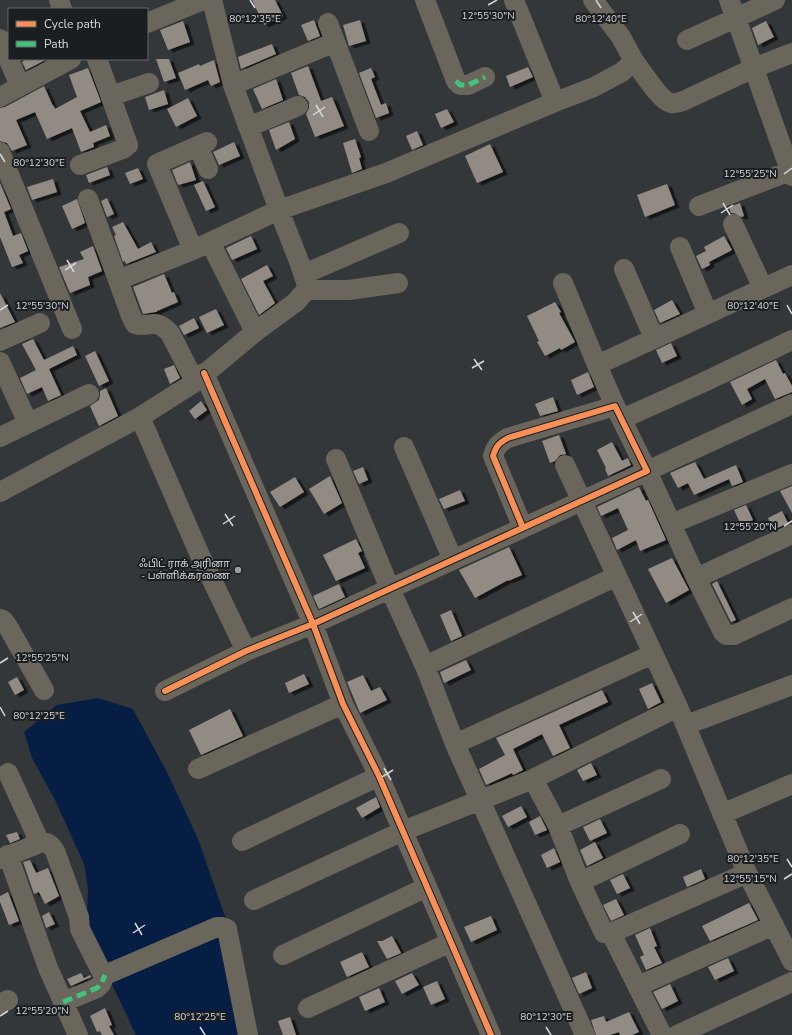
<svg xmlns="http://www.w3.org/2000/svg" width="792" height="1035" font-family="'Nunito Sans','Noto Sans Tamil',sans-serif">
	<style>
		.water { fill: #061e43 }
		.building { fill: #928b83; filter: url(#shadow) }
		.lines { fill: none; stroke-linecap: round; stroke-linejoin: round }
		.minor { stroke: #6b665b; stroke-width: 20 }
		.quiet { stroke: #40c37c; stroke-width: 5; stroke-dasharray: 10 5; stroke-linecap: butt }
		.cycleway-casing { stroke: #1b1e21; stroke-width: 8 }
		.cycleway { stroke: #f78f57; stroke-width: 6 }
		.ticks { fill: none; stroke: #d3d7da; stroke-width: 1.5 }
		.poi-dot { fill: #9b9fa2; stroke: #1b1e21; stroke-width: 1.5 }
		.labels { text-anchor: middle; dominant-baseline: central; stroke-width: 4; stroke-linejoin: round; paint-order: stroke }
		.poi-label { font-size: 10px; fill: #d3d7da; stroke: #1b1e21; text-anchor: end }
		.ticks-label { font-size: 10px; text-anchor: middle; fill: #d3d7da; stroke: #1b1e21; stroke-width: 4; stroke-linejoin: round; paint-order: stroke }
	</style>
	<defs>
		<filter id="shadow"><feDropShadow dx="4.5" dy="2.5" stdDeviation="0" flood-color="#0009"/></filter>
	</defs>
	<rect width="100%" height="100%" fill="#34373a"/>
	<path class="water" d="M98,698L133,709L167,772L198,839L233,939L244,1035H136L86,929L88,889L84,864L55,800L32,758L24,732L57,705Z"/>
	<path class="building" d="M252,0H275L283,16L264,25Z
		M314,20L320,36L308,41L301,25Z
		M360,20L366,41L349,46L343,25Z
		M183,21L190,42L168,50L160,30Z
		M766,21L774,37L758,45L752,28Z
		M272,44L276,54L241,69L238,57Z
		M27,59H47L26,70L22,62Z
		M156,59H169L176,78L164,82Z
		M214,60L220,82L211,86L208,80L185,90L178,73L199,64L200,66Z
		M308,66L321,101L332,97L344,126L315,137L306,114L309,108V102L305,97L299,95L291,73Z
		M528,67L533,77L510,87L506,76Z
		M88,68L101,102L80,111L90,132L106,125L110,136L93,143L94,147L81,152L72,128L47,139L35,112L16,120L27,145L12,151L7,143L0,141V108L5,107L44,86L53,106H54L55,109L77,97L69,75Z
		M371,68L375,77L371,79L381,105L386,103L389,113L376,118L359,73Z
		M276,79L283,100L262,109L253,89Z
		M164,90L168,104L149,110L145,97Z
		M188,98L197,116L176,127L167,109Z
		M447,109L454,122L441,128L435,114Z
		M289,122L295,139L276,150L269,130Z
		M417,131L423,145L412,150L406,136Z
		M355,139L361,157L359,158L362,169L352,173L343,143Z
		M234,142L240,156L219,165L213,152Z
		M490,144L503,172L477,183L465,156Z
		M190,162L196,180L178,185L172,170Z
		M107,167L110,175L89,183L86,175Z
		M138,168L143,179L130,184L125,173Z
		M53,179L57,192L32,200L27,187Z
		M203,181L215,207L206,211L194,185Z
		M0,183L11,209L4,212L13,236L21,233L28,251L19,255L23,263L12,267L0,237Z
		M667,184L675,205L645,217L637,195Z
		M107,198L114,214L107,217L101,201Z
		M77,199L85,223L72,229L62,206Z
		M740,203L744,216L741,217L734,213H731L729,207Z
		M123,222L138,249L151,242L156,252L126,264L125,261L123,262L114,236L116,235L112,227Z
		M251,236L257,249L232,260L226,248Z
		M724,236L732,250L709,262L710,265L702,269L696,256L706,251L704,247Z
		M93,246L102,271L88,277L90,285L70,293L59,267L84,259L80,252Z
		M267,265L273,276L263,281L275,303L259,315L241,279Z
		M164,274L172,293L174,292L178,302L157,311V312H155L143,314L133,287Z
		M0,293L15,322L0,328Z
		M672,300L680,314L660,323L654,310Z
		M555,302L561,312L559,313L575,342L561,350L560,348L545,356L537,342L539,341L527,316Z
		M216,309L224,325L207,333L199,317Z
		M194,318L199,328L184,335L179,326Z
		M33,339L44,360L73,346L77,355L49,369L61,395L48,401L42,387L27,394L20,378L36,370L22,344Z
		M671,343L677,356L662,363L656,350Z
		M95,351L109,381L99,386L85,356Z
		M776,360L783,374L785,373L792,386V392L775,399L765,379L747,389L752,399L742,405L730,382Z
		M174,365L180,378L170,384L164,369Z
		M588,372L594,387L577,395L571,380Z
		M106,388L118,416L99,426L90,406L99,400L100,395V391Z
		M553,397L558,411L540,416L535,404Z
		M201,401L207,410L195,419L189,411Z
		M559,435L566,454L560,455L555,461L550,463L542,441Z
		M612,442L622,461L628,458L631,465L608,476L605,469L606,468L597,450Z
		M695,462L704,479L736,465L743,482L732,486L729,479L694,495L688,483L678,488L670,473Z
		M363,467L368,480L359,484L353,471Z
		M330,476L342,503L324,514L309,489Z
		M295,477L304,492L280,507L270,492Z
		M792,486V513L780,491Z
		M639,487L646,501L648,500L666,540L640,551L636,540L617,550L612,538L628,530L618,508L601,516L597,507Z
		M460,490L465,501L444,509L439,499Z
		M746,505L753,520L741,525L734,510Z
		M782,511L788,523L773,530L768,518Z
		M356,539L362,551L358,553L365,568L336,581L323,555Z
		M509,547L522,575L508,581V580L475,598L459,570Z
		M672,558L689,590L666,603L648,569Z
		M717,581L736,620L731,622L712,584Z
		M339,584L345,597L319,609L313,596Z
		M451,610L462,636L451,641L440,615Z
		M466,660L471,670L444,683L440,672Z
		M304,674L309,684L289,693L285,683Z
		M363,675L371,691L380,687L387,700L360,713L347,682Z
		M17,677L24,690L15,695L8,682Z
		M652,683L661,702L648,709L639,689Z
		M602,690L608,702L559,725L570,748L553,756L542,734L513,749L523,770L513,775L512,773L486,785L479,769L505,755L496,738Z
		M230,709L243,736L201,755L189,730Z
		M591,763L597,775L583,781L577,770Z
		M376,797L380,807L362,818L356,808Z
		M521,806L527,817L508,827L502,816Z
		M540,816L547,830L535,835L529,822Z
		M600,819L607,833L590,841L583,827Z
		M17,832L20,839L10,843L6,835Z
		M595,842L603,858L587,866L580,850Z
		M554,848L560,862L547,868L541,855Z
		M30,860L36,873L48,868L59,896L45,904L39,892L34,894L23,862Z
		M701,869L705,879L687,887L683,877Z
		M623,874L630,888L617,894L610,880Z
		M8,892L19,921L9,925L0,902V896Z
		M616,899L624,915L611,921L603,905Z
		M749,903L758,920L710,941L702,926Z
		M49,912L55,924L46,928L42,916Z
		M491,916L497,930L471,942L464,927Z
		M650,928L657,946L654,947L662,963L646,970L640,957L644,955L635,935Z
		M392,936L401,953L387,959L377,941H382Z
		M362,952L369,967L347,977L340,962Z
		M728,958L734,971L715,980L708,967Z
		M586,972L592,988L579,994L572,978Z
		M81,973L84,978L90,975L91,977L71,986L67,979Z
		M412,973L419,985L402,994L395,981Z
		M437,981L445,999L431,1005L423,987Z
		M670,984L678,1001L662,1009L653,992Z
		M379,988L385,1002L365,1011L359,997Z
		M105,1008L112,1025L109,1026L114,1035H102L100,1031L97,1032L90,1016Z
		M629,1012L639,1032L632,1035H620L619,1032L610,1035H596L591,1020L604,1016L606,1022Z
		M290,1017L296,1035H283L278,1021Z"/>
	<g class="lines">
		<path class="minor" d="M59,0L62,9
			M425,0L456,81L460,85H468L485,77
			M514,0L555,102
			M775,0L736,18L792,176
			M147,23L203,0
			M328,23L369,131
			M0,39L20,86
			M687,40L736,18L729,0
			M634,61C642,71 660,101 671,103C675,104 680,102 683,101L754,68L792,53
			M233,85L335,42
			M111,96L149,83
			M0,97L71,59
			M248,127L298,106
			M207,142L157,164L193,250L279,210L386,173L555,102L594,87L622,72L634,61L621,37L593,0
			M198,146L208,169
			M0,152L72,329
			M80,165L123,149L128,145L112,100L97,59
			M88,199L118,280L193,250
			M699,206L790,171
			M733,224L763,288
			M210,242L255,332
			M680,247L708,314
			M624,269L654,338
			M304,274L399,233
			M118,280L131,316L135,324C150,329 153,316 170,333L195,382
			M563,283L597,365
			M306,290H349L398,283
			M0,341L40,323
			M0,362L28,423
			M204,373L313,624L343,704L379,776L491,1035
			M792,404L647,471L696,578L723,632L726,635H734L792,608
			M615,406L597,365L792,275
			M140,417L199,553L246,651
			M622,419L702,383L792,340
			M0,437L89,394
			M404,447L453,560
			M336,459L390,589L425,666L455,744L585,1035
			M565,465L678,707L747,873L792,961
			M0,492L140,417L195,382L255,332L296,302L306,290L307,285L300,264L279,210L233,85L212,0
			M671,524L792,474
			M696,578L792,534
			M0,619L3,620L7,625L44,690
			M425,666L617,576
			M165,691L246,651L313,624L647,471L615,406L508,438C499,443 496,446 493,456L523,528
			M686,725L792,685
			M455,744L653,654
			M198,769L343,704
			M8,773L40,843
			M533,779L558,826L580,882L604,933H611L747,873
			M722,814L792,784
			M558,826L661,779
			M242,841L379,776
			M8,855L48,968L78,1035
			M0,859L40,843C49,842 51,845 55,851L79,917L80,929L101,971L105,975L217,927H222L227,929L248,1035
			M580,882L680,834
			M254,900L403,831L533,779L678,707
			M611,933L662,1035
			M283,955L427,887
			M638,986L774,925
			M63,1002L97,988L101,984L105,975
			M0,1004L8,1000
			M308,1008L451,942
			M677,1035L792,982"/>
		<path class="quiet" d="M456,81L460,85H468L485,77
			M63,1002L97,988L101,984L105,975"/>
		<defs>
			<path id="cycleway" d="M204,373L313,624L343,704L379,776L491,1035
				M165,691L246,651L313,624L647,471L615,406L508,438C499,443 496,446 493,456L523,528"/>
		</defs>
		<use href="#cycleway" class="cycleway-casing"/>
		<use href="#cycleway" class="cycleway"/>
	</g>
	<path class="ticks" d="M250,0L255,8M596,0L601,8M488,5L497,0M316,105L323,117M313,115L325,107M0,154L5,162M784,174L792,168M723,203L730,215M721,213L733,205M67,260L74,272M65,270L76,263M787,305L792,314M0,310L8,305M474,359L482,370M472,368L484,361M225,514L233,526M223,524L235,516M784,526L792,521M633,612L640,624M630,622L642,614M0,663L8,658M0,707L5,716M384,768L391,780M382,777L393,770M787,859L792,867M784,879L792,874M135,923L142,935M133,933L145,925M0,1016L8,1011M200,1027L205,1035M546,1027L551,1035"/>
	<circle class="poi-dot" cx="238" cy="570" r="4"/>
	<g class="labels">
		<g class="poi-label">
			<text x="230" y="564">ஃபிட் ராக் அரினா<tspan x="230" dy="12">- பள்ளிக்கரணை</tspan></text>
		</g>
	</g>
	<g class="ticks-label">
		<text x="488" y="19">12°55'30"N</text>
		<text x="255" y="22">80°12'35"E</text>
		<text x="601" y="22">80°12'40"E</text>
		<text x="39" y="166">80°12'30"E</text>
		<text x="750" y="177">12°55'25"N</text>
		<text x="42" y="309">12°55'30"N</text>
		<text x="753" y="309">80°12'40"E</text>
		<text x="750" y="530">12°55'20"N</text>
		<text x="42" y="661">12°55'25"N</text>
		<text x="39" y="719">80°12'25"E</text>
		<text x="753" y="862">80°12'35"E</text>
		<text x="750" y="882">12°55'15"N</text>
		<text x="42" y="1014">12°55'20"N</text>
		<text x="200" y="1020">80°12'25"E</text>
		<text x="546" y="1020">80°12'30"E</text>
	</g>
	<rect x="8" y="8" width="140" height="52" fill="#1b1e21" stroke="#65686b"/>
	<rect x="16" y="21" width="20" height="6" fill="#f78f57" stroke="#65686b"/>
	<text x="44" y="28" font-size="12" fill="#d3d7da">Cycle path</text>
	<rect x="16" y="41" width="20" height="6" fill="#40c37c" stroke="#65686b"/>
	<text x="44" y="48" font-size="12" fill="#d3d7da">Path</text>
</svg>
